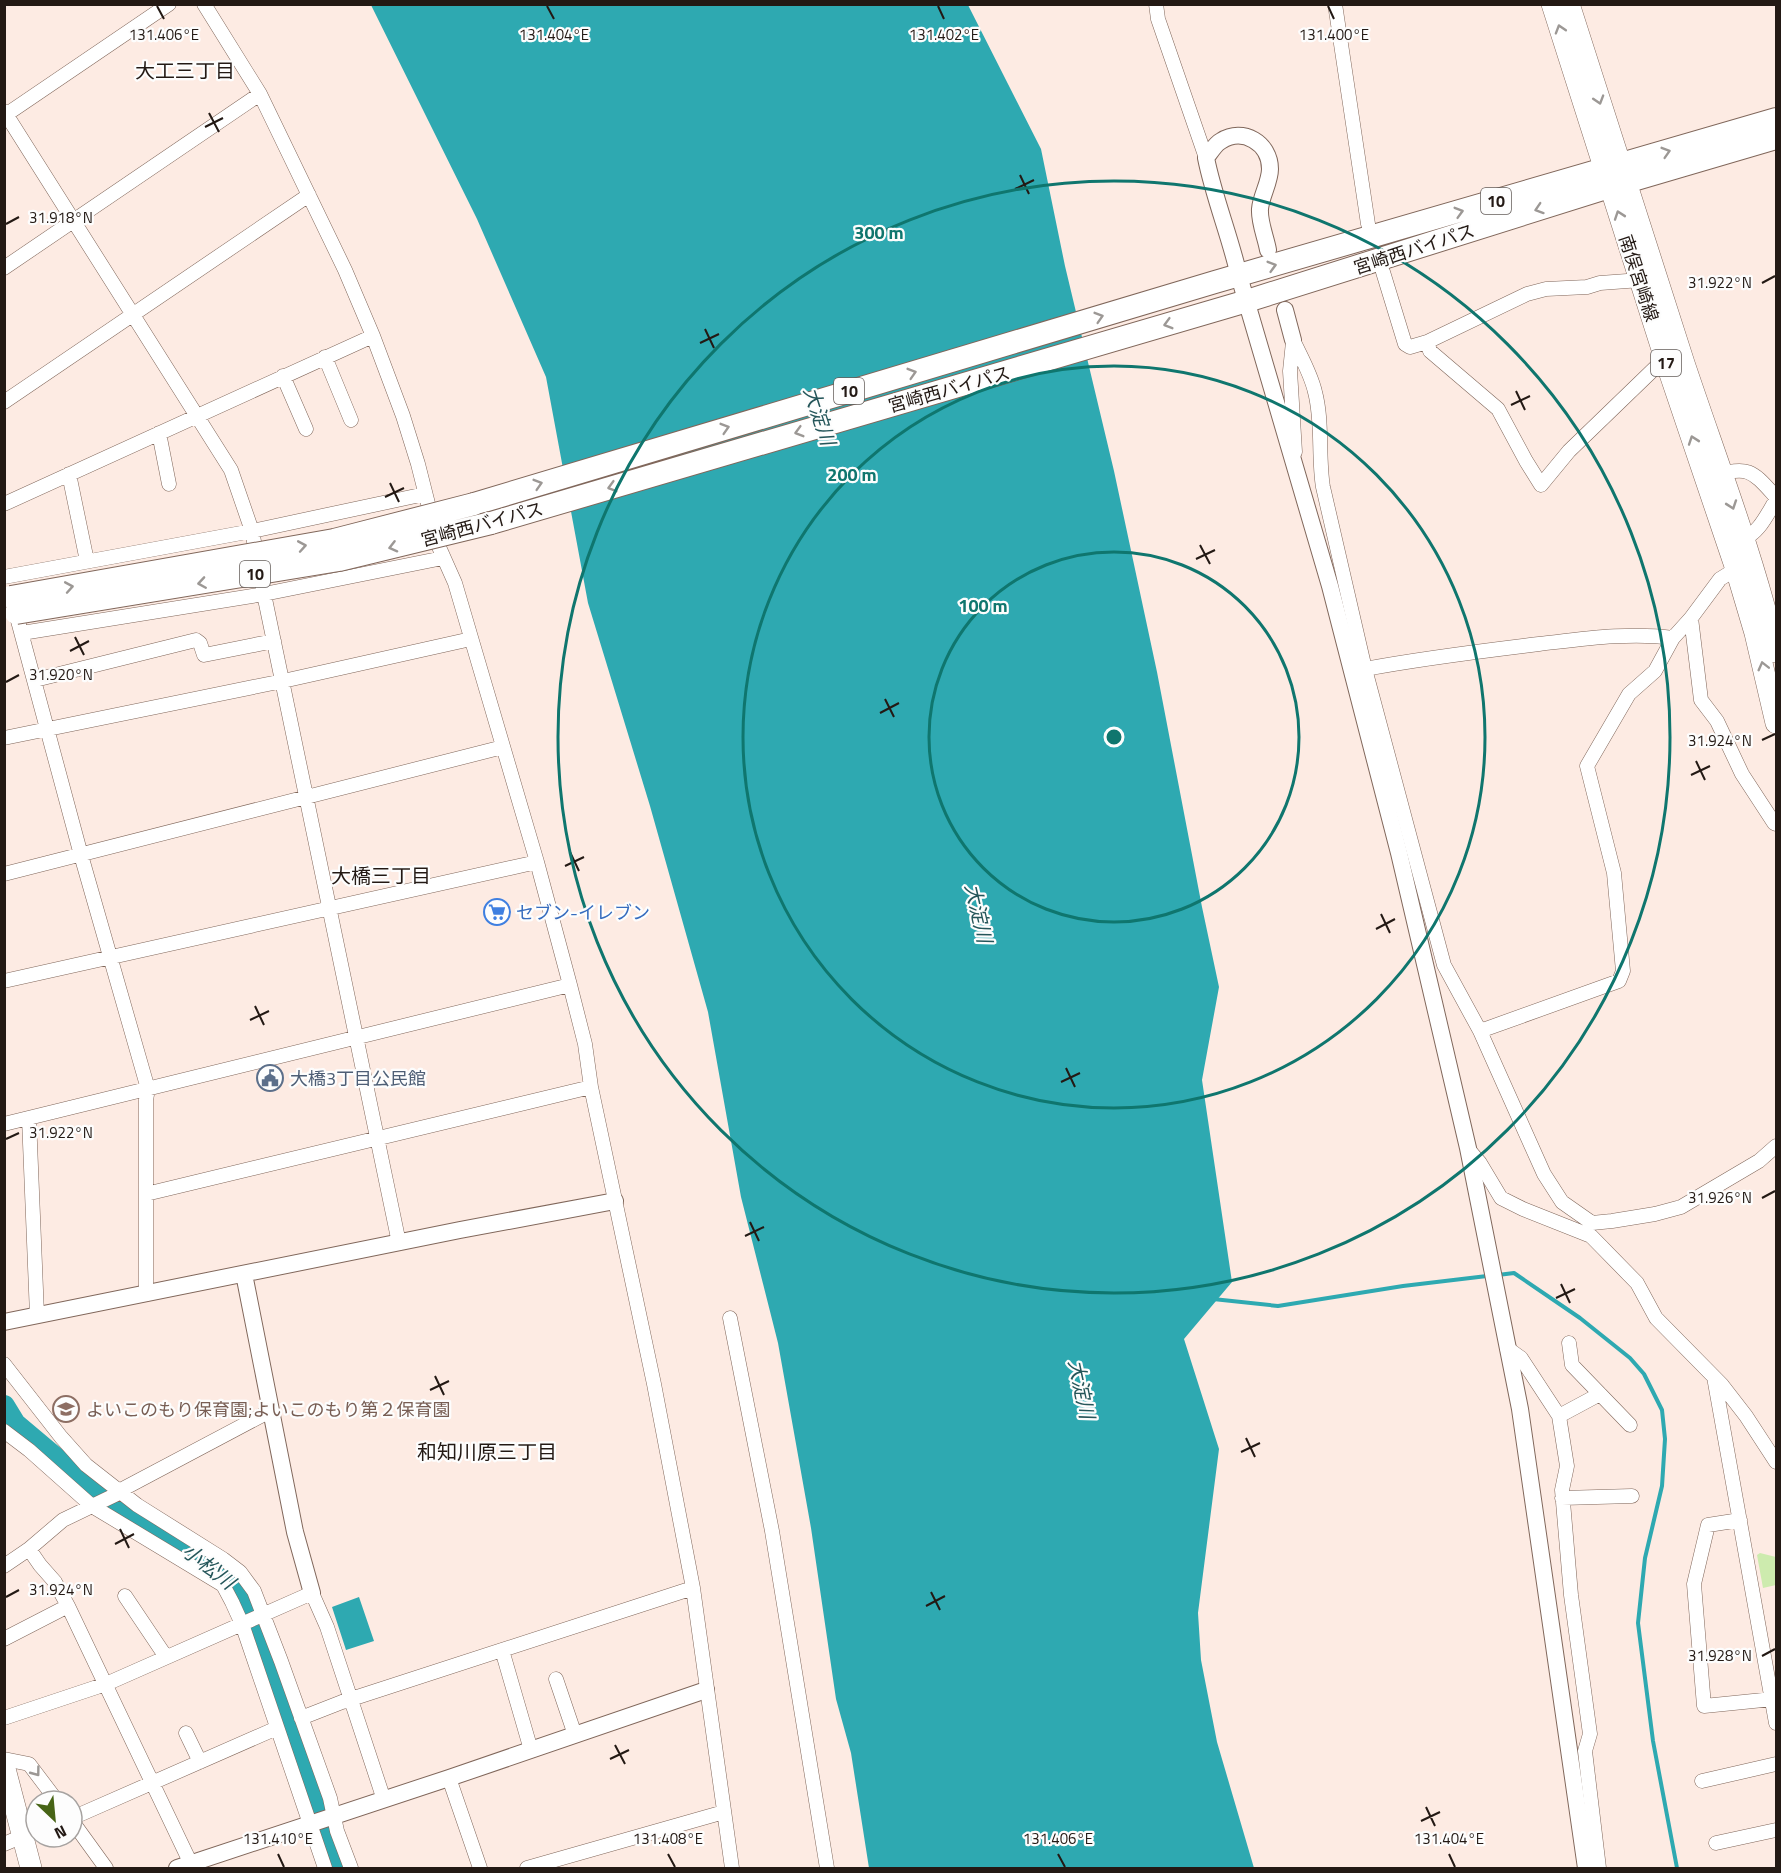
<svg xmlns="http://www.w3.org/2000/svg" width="1781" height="1873" font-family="'Titillium Web','Noto Sans JP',sans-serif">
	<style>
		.green { fill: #cdebae }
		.water { fill: #2ea9b1 }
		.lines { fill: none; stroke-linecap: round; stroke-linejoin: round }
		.stream { stroke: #2ea9b1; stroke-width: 4 }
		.river { stroke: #2ea9b1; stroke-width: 22 }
		.minor-casing { stroke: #80675b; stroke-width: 15 }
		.tertiary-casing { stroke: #80675b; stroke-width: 18 }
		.primary-casing { stroke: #80675b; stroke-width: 22 }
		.trunk-casing { stroke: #80675b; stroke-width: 24 }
		.minor { stroke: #fff; stroke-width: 14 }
		.tertiary { stroke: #fff; stroke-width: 16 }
		.primary { stroke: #fff; stroke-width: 21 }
		.trunk { stroke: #fff; stroke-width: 22 }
		.trunk-bridge-casing { stroke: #80675b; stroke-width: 24; stroke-linecap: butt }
		.trunk-bridge { stroke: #fff; stroke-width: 22 }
		.oneway { stroke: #9c9895 }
		.ticks { fill: none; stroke: #231914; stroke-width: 2 }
		.ring { fill: none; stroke: #0f766e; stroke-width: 3 }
		.labels { text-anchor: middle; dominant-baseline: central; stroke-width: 4.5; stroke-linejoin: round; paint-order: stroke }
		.shield { fill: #fdfdfd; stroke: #645d5a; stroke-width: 1.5 }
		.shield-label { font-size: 16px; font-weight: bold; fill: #231914 }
		.street-label { font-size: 18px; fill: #231914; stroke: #fdfdfd }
		.shop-label { font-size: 18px; fill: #366cbe; stroke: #fdfdfd; text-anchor: start }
		.service-label { font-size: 18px; fill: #4e5e75; stroke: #fdfdfd; text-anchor: start }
		.education-label { font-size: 18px; fill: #785e54; stroke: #fdfdfd; text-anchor: start }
		.neighbourhood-label { font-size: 20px; fill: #231914; stroke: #fdfdfd }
		.water-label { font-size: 20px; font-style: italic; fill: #25565a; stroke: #fdfdfd }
		.ticks-label { font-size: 15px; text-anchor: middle; fill: #231914; stroke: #fdfdfd; stroke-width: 4.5; stroke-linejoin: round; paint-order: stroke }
		.centre { fill: #0f766e; stroke: #fdfdfd; stroke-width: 3 }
		.ring-label { font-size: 18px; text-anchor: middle; font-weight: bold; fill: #0f766e; stroke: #fdfdfd; stroke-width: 4.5; stroke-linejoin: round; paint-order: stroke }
	</style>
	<rect width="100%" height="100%" fill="#fdebe3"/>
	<path class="green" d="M1760,1553L1776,1557V1585L1763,1588L1757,1555Z"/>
	<path class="water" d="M371,5H968L1041,149L1065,266L1114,471L1157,672L1202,907L1219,987L1202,1080L1232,1282L1184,1339L1219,1449L1198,1613L1201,1660L1217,1742L1254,1868H869L851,1753L836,1699L811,1528L778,1343L741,1197L708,1012L650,806L588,603L546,377L477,219Z
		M359,1597L374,1641L346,1650L332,1607Z"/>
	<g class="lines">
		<path class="stream" d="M1498,1275L1514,1273L1580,1318L1630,1358L1644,1374L1662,1410L1665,1439L1662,1486L1645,1558L1638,1623L1653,1741L1677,1868
			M1213,1299L1278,1306L1403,1286L1487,1276"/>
		<path class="river" d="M4,1406L15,1424L72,1472L132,1515L208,1562L227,1576L238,1588L248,1605L316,1801L335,1868"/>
		<defs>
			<path id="minor" d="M204,4L260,94L345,270L373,336L403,416L418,464L439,547L455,583L537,862L570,985L585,1044L591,1087L654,1384L693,1588L732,1868
				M1156,4L1158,19L1206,158
				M1335,4L1368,224
				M4,111L231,470L252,531L264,594L399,1243
				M4,116L169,4
				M4,268L260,94
				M1383,272L1405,344L1410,347L1427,342L1527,294L1546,289L1587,287L1600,283L1641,280
				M1293,340C1301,357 1311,374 1315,392C1323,422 1318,457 1323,487L1365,669L1444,965L1480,1031L1544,1174L1562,1202L1592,1223L1612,1221L1655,1214L1681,1207L1759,1161L1776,1146
				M1293,342L1290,371L1295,452
				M1427,342L1430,351L1498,409L1526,461L1541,485L1569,451L1656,367L1668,368L1675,366
				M325,357L351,420
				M283,376L306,429
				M4,402L309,195
				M159,433L169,484
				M69,474L87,561
				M1715,476C1749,464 1754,473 1776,497
				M4,504L373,336
				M1743,539C1760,532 1767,514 1776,500
				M4,577L252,531L425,494
				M14,606L81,855L148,1089L146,1100V1294
				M1691,618L1701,700L1717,721L1742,774L1774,823L1776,824
				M22,633L264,594L443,558
				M1365,669C1423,658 1481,651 1539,644C1583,639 1629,632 1673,638
				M35,680L196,640L200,643L204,655L274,641
				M4,738L283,681L471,639
				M4,874L503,747
				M4,981L537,862
				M1480,1031L1619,981L1623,971L1614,873L1587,766L1629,694L1655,671L1673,638L1691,618L1720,579L1736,569
				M29,1118L37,1315
				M4,1124L570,985
				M1468,1149L1480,1163L1501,1198L1523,1209L1591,1236L1637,1283L1656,1318L1722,1385L1746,1416L1776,1462
				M146,1194L591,1087
				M730,1318L772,1531L827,1868
				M1569,1343L1572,1365L1630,1425
				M1507,1348L1521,1358L1559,1416L1567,1466L1562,1490L1571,1595L1590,1734L1585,1751L1599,1868
				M4,1364L61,1437L86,1465L137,1505L223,1559L240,1572L254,1591L281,1661L330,1798L337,1831L351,1868
				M1714,1377L1776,1723
				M1559,1416L1600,1394
				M4,1431L29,1450L92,1506L223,1585L232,1602L242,1624L325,1868
				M1562,1498L1632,1496
				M1740,1520L1708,1525L1694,1584L1704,1706L1773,1699
				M29,1549L40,1565L55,1582L68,1606L191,1864
				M4,1566L29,1549L63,1520L117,1494L119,1491L270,1411
				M125,1596L166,1657
				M4,1639L68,1606
				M502,1650L531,1750
				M556,1679L575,1735
				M4,1718L106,1684L312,1593L327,1627L384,1800
				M301,1718L342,1702L693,1588
				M186,1733L200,1762
				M4,1759L29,1764L57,1801
				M449,1778L480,1868
				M1702,1781L1776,1764
				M72,1818L277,1728
				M72,1821L106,1868
				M1716,1843L1776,1830
				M4,1844L23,1836
				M527,1868L724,1812"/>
			<path id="tertiary" d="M1268,250C1266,238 1259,222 1260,209C1261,196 1270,182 1270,169C1270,143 1243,127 1221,141C1215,144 1210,153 1206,158C1214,198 1230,236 1239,276L1330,586L1399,853L1468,1148L1520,1409L1586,1868
				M1285,310L1293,340
				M244,1274L295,1532L312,1593
				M4,1322L460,1230L615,1201
				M177,1868L449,1778L706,1690"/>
			<path id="primary" d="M1552,4L1668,368L1736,569L1755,633L1776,723
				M1569,4C1607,124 1645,244 1684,363C1716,459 1753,554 1776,652
				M4,1765L31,1868"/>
			<path id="trunk" d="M474,504L1215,282L1776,119
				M491,523L1247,301L1609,187L1776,138"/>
		</defs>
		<use href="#minor" class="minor-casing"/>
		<use href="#tertiary" class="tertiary-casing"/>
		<use href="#primary" class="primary-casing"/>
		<use href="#trunk" class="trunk-casing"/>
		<use href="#minor" class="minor"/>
		<use href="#tertiary" class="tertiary"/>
		<use href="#primary" class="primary"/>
		<use href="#trunk" class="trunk"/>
		<defs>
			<path id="trunk-bridge" d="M11,597L334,540L474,504
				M16,613L339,560L491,523"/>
		</defs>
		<use href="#trunk-bridge" class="trunk-bridge-casing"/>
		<use href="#trunk-bridge" class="trunk-bridge"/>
	</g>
	<defs><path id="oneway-chevron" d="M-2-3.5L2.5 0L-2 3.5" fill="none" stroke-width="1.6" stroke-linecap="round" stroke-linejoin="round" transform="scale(1.5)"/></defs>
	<g class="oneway">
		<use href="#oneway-chevron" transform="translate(1560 29) rotate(-107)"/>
		<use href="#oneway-chevron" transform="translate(1599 100) rotate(73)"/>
		<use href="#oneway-chevron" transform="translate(1666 152) rotate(-17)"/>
		<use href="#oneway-chevron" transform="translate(1539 209) rotate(162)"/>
		<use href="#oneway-chevron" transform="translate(1459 212) rotate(-16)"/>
		<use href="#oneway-chevron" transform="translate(1619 215) rotate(-109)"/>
		<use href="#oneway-chevron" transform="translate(1272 266) rotate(-16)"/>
		<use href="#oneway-chevron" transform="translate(1099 317) rotate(-17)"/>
		<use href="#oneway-chevron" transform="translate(1168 324) rotate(164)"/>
		<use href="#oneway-chevron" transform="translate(912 373) rotate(-17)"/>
		<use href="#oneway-chevron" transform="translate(725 428) rotate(-17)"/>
		<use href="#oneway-chevron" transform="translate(799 432) rotate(164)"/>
		<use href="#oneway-chevron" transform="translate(1693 440) rotate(-109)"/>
		<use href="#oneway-chevron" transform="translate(538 484) rotate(-17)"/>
		<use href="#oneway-chevron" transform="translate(612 487) rotate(164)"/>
		<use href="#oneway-chevron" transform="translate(1732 505) rotate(71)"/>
		<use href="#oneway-chevron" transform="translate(302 546) rotate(-10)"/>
		<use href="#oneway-chevron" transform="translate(393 547) rotate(166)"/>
		<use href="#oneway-chevron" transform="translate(202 583) rotate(171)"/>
		<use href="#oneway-chevron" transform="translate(69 587) rotate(-10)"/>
		<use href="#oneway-chevron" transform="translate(1763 666) rotate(-104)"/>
		<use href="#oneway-chevron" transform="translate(36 1772) rotate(53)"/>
	</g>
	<path class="ticks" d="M157,6L164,19M547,6L554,19M938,6L944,19M1328,6L1334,19M209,113L219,132M205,127L223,118M1020,175L1029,194M1015,189L1034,180M6,224L19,217M1762,283L1775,276M705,329L714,348M700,343L719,334M1516,391L1525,410M1511,405L1530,396M390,483L399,502M385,497L404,488M1200,545L1210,564M1196,559L1215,550M75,637L84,655M70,651L89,641M6,682L19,675M885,699L894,717M880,713L899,703M1762,740L1775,734M1696,761L1705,780M1691,775L1710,766M570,852L579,871M565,866L584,857M1381,914L1390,933M1376,929L1395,919M255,1006L264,1025M250,1020L269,1011M1066,1068L1075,1087M1061,1082L1080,1073M6,1139L19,1133M1762,1198L1775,1191M750,1222L759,1241M745,1236L764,1227M1561,1284L1570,1303M1556,1298L1575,1289M435,1376L444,1395M430,1390L449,1381M1246,1438L1255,1457M1241,1452L1260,1443M120,1529L129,1548M115,1544L134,1534M931,1592L940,1610M6,1597L19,1590M926,1606L945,1596M1762,1656L1775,1649M615,1745L625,1764M610,1759L629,1750M1426,1807L1435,1826M1421,1821L1440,1812M278,1854L284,1867M668,1854L675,1867M1058,1854L1065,1867M1449,1854L1455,1867"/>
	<g class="ring">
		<circle cx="1114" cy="737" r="185"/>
		<circle cx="1114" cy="737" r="371"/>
		<circle cx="1114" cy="737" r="556"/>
	</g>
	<defs>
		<symbol id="supermarket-ring" viewBox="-11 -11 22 22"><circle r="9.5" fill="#fdfdfd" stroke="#3f7fe0" stroke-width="1.5"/><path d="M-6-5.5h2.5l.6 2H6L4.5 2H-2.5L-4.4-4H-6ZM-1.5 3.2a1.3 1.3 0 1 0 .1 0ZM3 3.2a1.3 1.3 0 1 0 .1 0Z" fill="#3f7fe0"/></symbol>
		<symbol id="civic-ring" viewBox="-11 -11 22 22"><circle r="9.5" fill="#fdfdfd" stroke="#5c6f8a" stroke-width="1.5"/><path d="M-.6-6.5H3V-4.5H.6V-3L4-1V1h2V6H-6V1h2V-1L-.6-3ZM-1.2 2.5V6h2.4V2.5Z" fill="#5c6f8a"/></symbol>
		<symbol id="school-ring" viewBox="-11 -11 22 22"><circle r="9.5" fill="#fdfdfd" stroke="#8d6e63" stroke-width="1.5"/><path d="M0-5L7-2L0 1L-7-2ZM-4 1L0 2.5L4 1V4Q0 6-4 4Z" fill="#8d6e63"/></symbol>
	</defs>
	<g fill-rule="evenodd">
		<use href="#supermarket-ring" x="482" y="897" width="30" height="30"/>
		<use href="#civic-ring" x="255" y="1063" width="30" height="30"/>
		<use href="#school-ring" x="51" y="1394" width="30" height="30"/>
	</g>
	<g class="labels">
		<g class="shield">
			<rect x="1481" y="188" width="30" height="26" rx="4.5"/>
			<rect x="1651" y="350" width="30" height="26" rx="4.5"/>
			<rect x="834" y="378" width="30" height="26" rx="4.5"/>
			<rect x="240" y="561" width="30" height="26" rx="4.5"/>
		</g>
		<g class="shield-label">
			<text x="1496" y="201">10</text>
			<text x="1666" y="363">17</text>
			<text x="849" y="391">10</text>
			<text x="255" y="574">10</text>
		</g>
		<g class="street-label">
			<text transform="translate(1414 249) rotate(-18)">宮崎西バイパス</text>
			<text transform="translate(1639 278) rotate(72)">南俣宮崎線</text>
			<text transform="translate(949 389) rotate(-16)">宮崎西バイパス</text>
			<text transform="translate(482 524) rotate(-15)">宮崎西バイパス</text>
		</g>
		<g class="shop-label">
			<text x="516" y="912">セブン-イレブン</text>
		</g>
		<g class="service-label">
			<text x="290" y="1078">大橋3丁目公民館</text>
		</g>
		<g class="education-label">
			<text x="86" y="1409">よいこのもり保育園;よいこのもり第２保育園</text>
		</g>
		<g class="neighbourhood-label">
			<text x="185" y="70">大工三丁目</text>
			<text x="381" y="875">大橋三丁目</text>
			<text x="487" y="1451">和知川原三丁目</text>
		</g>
		<g class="water-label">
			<text transform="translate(820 416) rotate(72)">大淀川</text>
			<text transform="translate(979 913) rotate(77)">大淀川</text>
			<text transform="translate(1082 1389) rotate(78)">大淀川</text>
			<text transform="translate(209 1566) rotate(38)">小松川</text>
		</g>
	</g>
	<g class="ticks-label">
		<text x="944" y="40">131.402°E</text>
		<text x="1334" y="40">131.400°E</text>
		<text x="164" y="40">131.406°E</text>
		<text x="554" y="40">131.404°E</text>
		<text x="61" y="223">31.918°N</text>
		<text x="1720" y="288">31.922°N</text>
		<text x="61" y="680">31.920°N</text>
		<text x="1720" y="746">31.924°N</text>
		<text x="61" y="1138">31.922°N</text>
		<text x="1720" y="1203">31.926°N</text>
		<text x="61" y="1595">31.924°N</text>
		<text x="1720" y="1661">31.928°N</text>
		<text x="278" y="1844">131.410°E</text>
		<text x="668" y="1844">131.408°E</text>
		<text x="1058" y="1844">131.406°E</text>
		<text x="1449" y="1844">131.404°E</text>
	</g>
	<circle cx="1114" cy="737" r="9" class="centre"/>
	<g class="ring-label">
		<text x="879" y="239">300 m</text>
		<text x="852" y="481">200 m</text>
		<text x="983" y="612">100 m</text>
	</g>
	<rect width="1781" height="1873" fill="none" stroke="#231914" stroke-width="12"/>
	<g transform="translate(54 1819) rotate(154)"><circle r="28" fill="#fdfdfd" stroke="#a6a2a0" stroke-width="1.5"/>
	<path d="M0-4.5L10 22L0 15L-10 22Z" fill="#476416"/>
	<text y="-9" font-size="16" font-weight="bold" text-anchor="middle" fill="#231914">N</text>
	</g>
</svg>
